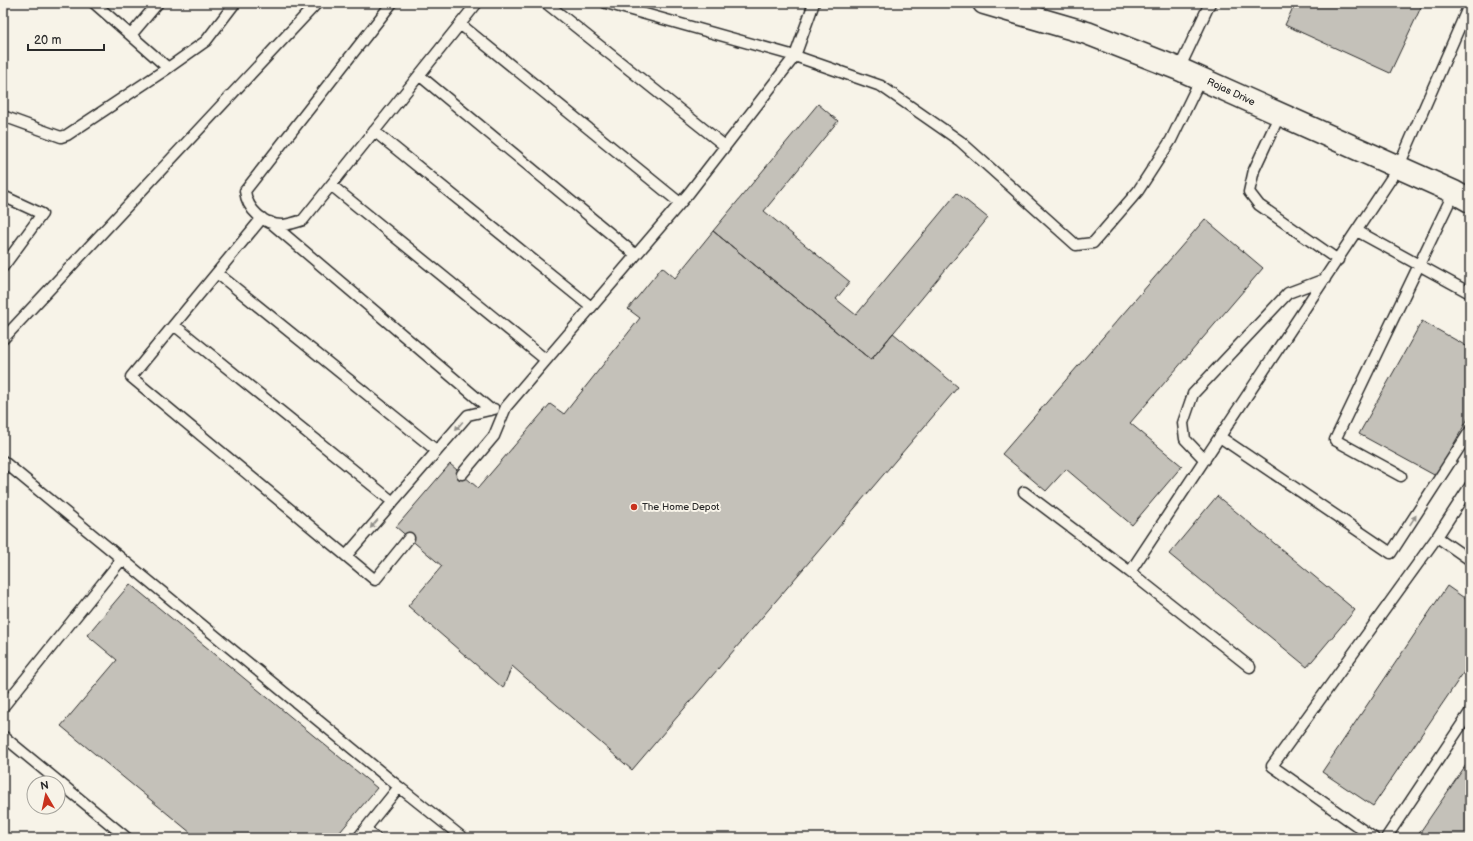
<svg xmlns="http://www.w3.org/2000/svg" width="1473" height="841" font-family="'Balsamiq Sans',sans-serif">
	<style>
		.building { fill: #c4c1b9; stroke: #2b2b2b }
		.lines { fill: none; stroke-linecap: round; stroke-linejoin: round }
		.service-casing { stroke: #2b2b2b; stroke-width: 13 }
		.secondary-casing { stroke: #2b2b2b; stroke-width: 25 }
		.service { stroke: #f7f3e8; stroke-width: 10 }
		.secondary { stroke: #f7f3e8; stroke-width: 22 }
		.oneway { fill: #918f8a }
		.poi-dot { fill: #c8321e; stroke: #f7f3e8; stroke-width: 1.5 }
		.labels { text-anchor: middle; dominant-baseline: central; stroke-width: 4; stroke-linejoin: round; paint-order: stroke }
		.street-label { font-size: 10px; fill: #2b2b2b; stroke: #f7f3e8 }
		.poi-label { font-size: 10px; fill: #2b2b2b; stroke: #f7f3e8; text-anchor: start }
	</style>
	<rect width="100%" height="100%" fill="#f7f3e8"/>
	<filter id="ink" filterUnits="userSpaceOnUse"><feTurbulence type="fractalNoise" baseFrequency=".025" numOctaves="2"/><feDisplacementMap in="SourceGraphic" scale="8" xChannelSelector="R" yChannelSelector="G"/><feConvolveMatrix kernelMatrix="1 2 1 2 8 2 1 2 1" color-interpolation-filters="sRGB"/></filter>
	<g filter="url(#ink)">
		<path class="building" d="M1295,3H1423L1390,73L1285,25Z
			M818,104L838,121L764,211L850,282L836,299L856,315L957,193L988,218L871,360L713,231Z
			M1205,219L1263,268L1130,423L1182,466L1132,525L1066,469L1046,491L1002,454Z
			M713,231L871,360L893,333L958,387L632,770L512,666L503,688L408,606L442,566L396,527L450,464L478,488L550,404L564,414L640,318L628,309L662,267L675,278Z
			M1422,321L1470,348V415L1436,476L1359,434Z
			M1217,496L1355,610L1307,667L1169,554Z
			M130,584L377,788L335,838H197L61,726L117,660L87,635Z
			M1447,586L1470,602V663L1373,806L1322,772Z
			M1470,759V838H1416Z"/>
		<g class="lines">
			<defs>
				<path id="service" d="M94,3L168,68
					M392,3L245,191C247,209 264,226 284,225C290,224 297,222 303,220L477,3
					M546,3L725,146
					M606,3L795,56L814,3
					M460,24L680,203
					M131,35L158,3
					M1179,69L1210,3
					M419,75L636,255
					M1280,114L1254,170L1249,192L1259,205L1338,260
					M3,116L61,137L67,135L168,68L206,41L235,3
					M374,131L591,307
					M331,185L546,360
					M3,196L42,214L3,267
					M262,218L131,377L375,580L409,538
					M270,222L491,410
					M1357,231L1470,293
					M217,273L437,451
					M174,325L393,502
					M3,339L317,3
					M1220,437L1391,553L1470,431
					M1205,460L1185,439L1183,423L1193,394L1288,293L1325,279
					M3,461L399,787L358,838
					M462,474L494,436L506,407L689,193L795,56L881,86L960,141L1076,245L1093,243L1138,191L1171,140L1201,78
					M1401,476L1335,440L1454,192
					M1470,486L1437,537L1470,560
					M1024,492L1130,572
					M346,556L468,415L494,409
					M1250,667L1130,572L1398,168L1470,3
					M3,707L122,559
					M3,736L127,838
					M399,787L463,838
					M365,829L376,838
					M1374,838L1272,766L1437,537
					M1386,838L1470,712"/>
				<path id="secondary" d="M984,3L1087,33L1179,69L1454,192L1470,201"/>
			</defs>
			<use href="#service" class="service-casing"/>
			<use href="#secondary" class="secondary-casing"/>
			<use href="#service" class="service"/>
			<use href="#secondary" class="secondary"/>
		</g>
		<defs><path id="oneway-solid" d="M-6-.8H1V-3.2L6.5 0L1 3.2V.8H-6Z"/></defs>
		<g class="oneway">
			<use href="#oneway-solid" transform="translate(459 426) rotate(130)"/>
			<use href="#oneway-solid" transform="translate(1413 520) rotate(-57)"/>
			<use href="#oneway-solid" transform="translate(374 524) rotate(131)"/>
		</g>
	</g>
	<circle class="poi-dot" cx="634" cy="507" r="4"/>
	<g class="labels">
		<g class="street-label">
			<text transform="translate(1231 92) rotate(25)">Rojas Drive</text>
		</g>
		<g class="poi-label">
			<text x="642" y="507">The Home Depot</text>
		</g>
	</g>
	<rect width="1473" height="841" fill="none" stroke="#f7f3e8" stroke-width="16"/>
	<rect x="8" y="8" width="1457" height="825" fill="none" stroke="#2b2b2b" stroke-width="1.5" filter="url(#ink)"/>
	<g transform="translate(46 795) rotate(351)"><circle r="19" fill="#f7f3e8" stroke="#a5a39c"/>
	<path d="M0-3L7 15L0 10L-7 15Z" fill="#c8321e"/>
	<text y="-6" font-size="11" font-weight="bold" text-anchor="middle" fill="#2b2b2b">N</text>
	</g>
	<path d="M28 44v6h76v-6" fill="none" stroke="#2b2b2b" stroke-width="2"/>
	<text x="34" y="44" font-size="12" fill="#2b2b2b" stroke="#f7f3e8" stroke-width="3" paint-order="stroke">20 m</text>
</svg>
